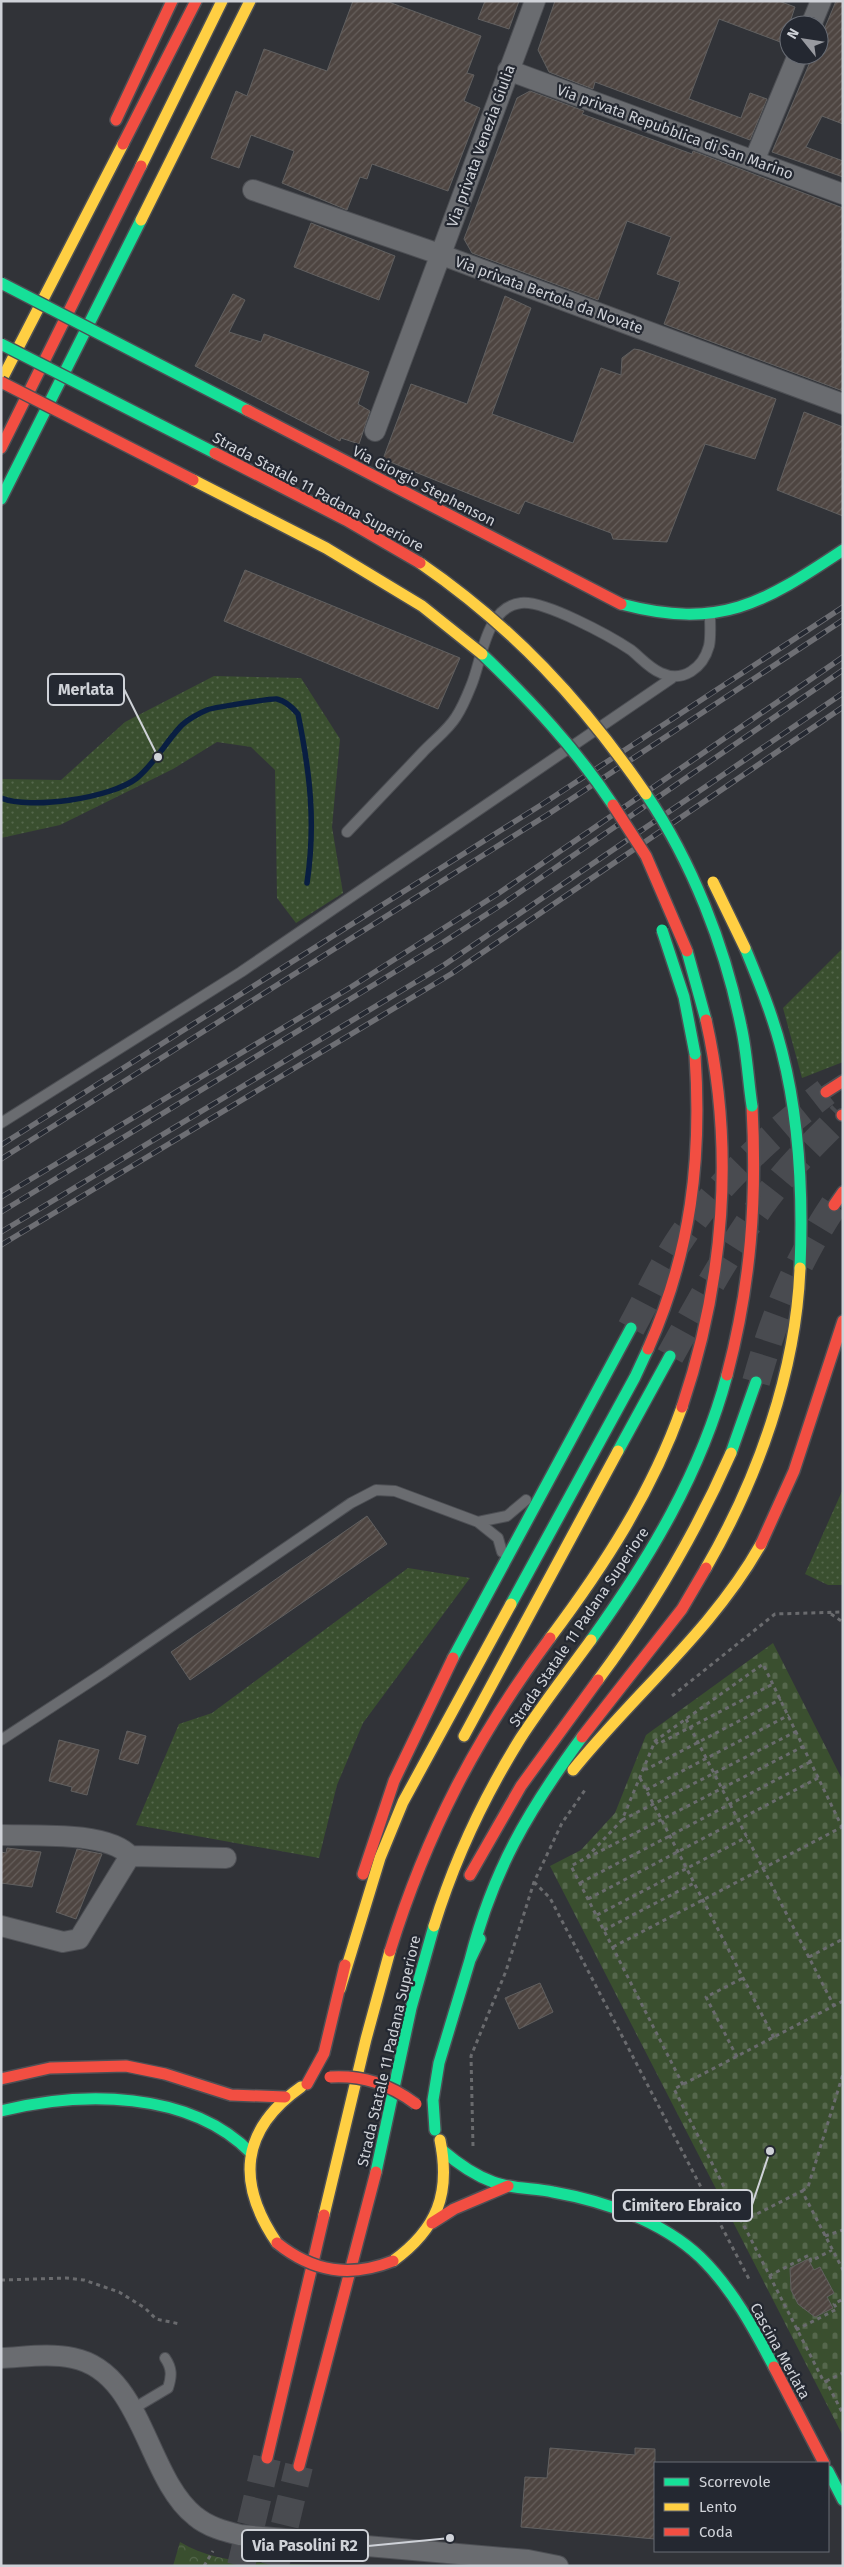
<svg xmlns="http://www.w3.org/2000/svg" width="844" height="2567" font-family="'Fira Sans',sans-serif">
	<style>
		.grass { fill: url(#grass-dots) }
		.cemetery { fill: url(#cemetery-stones) }
		.park { fill: url(#park-crowns) }
		.lines { fill: none; stroke-linecap: round; stroke-linejoin: round }
		.stream { stroke: #091e42; stroke-width: 5.5 }
		.building { fill: url(#building-hatch); stroke: #616060 }
		.secondary-tunnel { stroke: #494b50; stroke-width: 28; stroke-dasharray: 28 14; stroke-linecap: butt }
		.highway-tunnel { stroke: #494b50; stroke-width: 28; stroke-dasharray: 28 14; stroke-linecap: butt }
		.lane-casing { stroke: #4d4f54; stroke-width: 12 }
		.street-casing { stroke: #4d4f54; stroke-width: 22 }
		.fast-casing { stroke: #4d4f54; stroke-width: 14 }
		.slow-casing { stroke: #4d4f54; stroke-width: 14 }
		.jam-casing { stroke: #4d4f54; stroke-width: 14 }
		.path { stroke: #6a6b6e; stroke-width: 3; stroke-dasharray: 4 4; stroke-linecap: butt }
		.lane { stroke: #6a6c70; stroke-width: 10 }
		.street { stroke: #6a6c70; stroke-width: 20 }
		.fast { stroke: #16e098; stroke-width: 11 }
		.slow { stroke: #ffcf43; stroke-width: 11 }
		.jam { stroke: #f24e42; stroke-width: 11 }
		.rail-casing { stroke: #6e6f74; stroke-width: 5.5 }
		.rail { stroke: #242831; stroke-width: 4; stroke-dasharray: 11; stroke-linecap: butt }
		.fast-bridge-casing { stroke: #4d4f54; stroke-width: 14; stroke-linecap: butt }
		.slow-bridge-casing { stroke: #4d4f54; stroke-width: 14; stroke-linecap: butt }
		.jam-bridge-casing { stroke: #4d4f54; stroke-width: 14; stroke-linecap: butt }
		.fast-bridge { stroke: #16e098; stroke-width: 11 }
		.slow-bridge { stroke: #ffcf43; stroke-width: 11 }
		.jam-bridge { stroke: #f24e42; stroke-width: 11 }
		.labels { text-anchor: middle; dominant-baseline: central; stroke-width: 4.5; stroke-linejoin: round; paint-order: stroke }
		.street-label { font-size: 15px; fill: #cfd2d8; stroke: #242831 }
		.leader { fill: none; stroke: #cfd2d8; stroke-width: 2 }
		.callout-dot { fill: #cfd2d8; stroke: #242831; stroke-width: 2 }
		.callout { fill: #242831; stroke: #cfd2d8; stroke-width: 2 }
		.callout-label { font-size: 16px; text-anchor: middle; font-weight: bold; fill: #cfd2d8 }
	</style>
	<defs>
		<pattern id="grass-dots" width="8" height="8" patternUnits="userSpaceOnUse" patternTransform="scale(1.25)"><rect width="8" height="8" fill="#3a4f2f"/><path d="M2 2h.1M6 6h.1" fill="none" stroke="#55674c" stroke-width="1.8" stroke-linecap="round"/></pattern>
		<pattern id="cemetery-stones" width="16" height="16" patternUnits="userSpaceOnUse" patternTransform="scale(1.25)"><rect width="16" height="16" fill="#3a4f2f"/><path d="M2 7V4a2 2 0 0 1 4 0v3zM10 15v-3a2 2 0 0 1 4 0v3z" fill="#55674c"/></pattern>
		<pattern id="park-crowns" width="20" height="18" patternUnits="userSpaceOnUse" patternTransform="scale(1.25)"><rect width="20" height="18" fill="#3a4f2f"/><path d="M2 6a3 3 0 1 1 6 0M12 15a3 3 0 1 1 6 0" fill="none" stroke="#55674c"/></pattern>
		<pattern id="building-hatch" width="6" height="6" patternUnits="userSpaceOnUse" patternTransform="scale(1.25)"><rect width="6" height="6" fill="#4e4541"/><path d="M-1 1l2-2M0 6l6-6M5 7l2-2" fill="none" stroke="#665f5c"/></pattern>
	</defs>
	<rect width="100%" height="100%" fill="#313338"/>
	<path class="grass" d="M214,676L301,678L340,739L332,827L343,893L296,923L277,898L275,770L251,747L217,742L173,769L60,825L1,838V779L61,780L125,722Z
		M843,948V1062L802,1078L783,1008Z
		M843,1489V1585H828L805,1574Z
		M408,1568L470,1578L363,1723L337,1785L319,1858L136,1825L179,1724L212,1713Z"/>
	<path class="cemetery" d="M773,1643L843,1781V2436L550,1866L581,1850L615,1813L646,1735Z"/>
	<path class="park" d="M180,2542C219,2566 269,2562 314,2565L173,2566Z"/>
	<g class="lines">
		<path class="stream" d="M1,798C30,810 112,798 137,778C155,763 165,743 181,726C187,720 199,713 207,710C210,708 273,698 277,699C286,701 293,708 298,714C310,773 316,823 307,883"/>
	</g>
	<path class="building" d="M353,1H386L481,36L467,73L474,75L464,101L480,108L448,191L372,164L367,179L360,177L347,210L282,183L294,151L251,135L239,168L211,158L236,91L247,96L264,49L327,71Z
		M485,1H519L509,29L478,19Z
		M555,1H779L795,7L783,43L719,19L689,99L741,118L750,93L767,99L750,140L595,82L593,89L549,72L538,50Z
		M836,1H843V124L822,116L806,147L843,161V177L772,152L813,55H819V42Z
		M530,91L584,111L582,114L692,154L693,151L843,208V391L664,324L680,282L657,274L671,237L627,221L598,300L472,253L464,239L517,98Z
		M311,223L395,256L379,300L294,267Z
		M233,294L245,300L229,332L261,342L264,334L369,372L358,404L370,411L359,444L341,438L340,441L195,366Z
		M505,296L531,308L492,414L573,443L601,368L621,375L622,358L634,349L640,350L776,399L755,459L705,444L667,542L613,539L611,533L525,501L519,514L383,459L411,384L467,404Z
		M804,412L843,427V516L777,490Z
		M245,570L460,658L438,709L224,621Z
		M367,1516L387,1544L190,1680L171,1652Z
		M127,1731L146,1736L138,1764L119,1759Z
		M59,1740L99,1750L87,1795L71,1791L72,1787L49,1781Z
		M7,1848L41,1852L32,1887L1,1883V1852L6,1853Z
		M77,1849L102,1854L76,1919L56,1912Z
		M540,1983L553,2012L519,2029L505,1998Z
		M808,2259L814,2270L820,2267L834,2293L827,2297L833,2308L815,2317L798,2304L791,2290L790,2268Z
		M550,2448L635,2455V2448L655,2449V2539L521,2527L525,2477L547,2478Z"/>
	<g class="lines">
		<path class="secondary-tunnel" d="M631,1328C648,1297 663,1264 683,1235C722,1179 773,1133 826,1092"/>
		<path class="highway-tunnel" d="M670,1356C700,1302 730,1247 767,1197C789,1167 816,1141 842,1115
			M756,1382C775,1314 795,1264 834,1205
			M241,2566L267,2458
			M275,2566L299,2466"/>
		<defs>
			<path id="lane" d="M347,832C372,806 397,779 422,753C433,741 448,730 456,717C462,708 467,696 471,686C482,661 485,607 521,603C544,600 610,636 631,650C641,658 649,668 661,673C683,683 703,668 709,646C711,637 710,625 710,616
				M1,1123L241,972L672,678
				M478,1522L507,1516L526,1500
				M1,1740L105,1672L351,1503L376,1490L395,1491L478,1522L498,1538L502,1552
				M131,2410L168,2388C172,2376 172,2368 165,2358"/>
			<path id="street" d="M811,25L821,1
				M508,70L843,194
				M754,161L798,55
				M253,190L442,255L843,404
				M375,431L535,1
				M1,1835C34,1836 108,1831 130,1856L226,1858
				M1,1926L63,1942L79,1939L130,1856
				M1,2358C25,2357 50,2353 73,2358C143,2372 146,2477 195,2516C208,2527 224,2531 240,2535L528,2560L558,2566"/>
			<path id="fast" d="M1,499L141,220
				M621,604C720,630 762,604 843,550
				M745,948C759,982 773,1016 782,1052C800,1122 803,1196 800,1268
				M687,951L706,1020
				M618,1451L670,1356
				M731,1453L756,1382
				M511,1604L635,1377L648,1349
				M591,1640C649,1559 701,1473 727,1375
				M453,1658L631,1328
				M470,1960C493,1870 528,1811 582,1737
				M1,2111C81,2091 189,2090 251,2153
				M435,2130L433,2100L439,2063L470,1960L480,1939
				M442,2150C457,2163 474,2175 493,2182C511,2189 534,2188 553,2192C604,2201 662,2221 700,2257C732,2288 754,2329 774,2367
				M376,2172L411,2008L434,1926
				M828,2471L843,2500"/>
			<path id="slow" d="M141,166L222,1
				M141,220L250,1
				M1,381L123,144
				M706,1568C758,1478 796,1372 800,1268
				M550,1638C604,1566 652,1492 682,1407
				M598,1680C651,1609 695,1535 731,1453
				M464,1736L618,1451
				M573,1770C634,1694 713,1630 761,1544
				M434,1926C454,1861 484,1797 520,1739C542,1705 567,1673 591,1640
				M340,1989L380,1858L403,1802L511,1604
				M324,2215L366,2039L390,1951
				M277,2243C236,2183 240,2130 301,2087
				M393,2261C437,2229 451,2194 440,2140"/>
			<path id="jam" d="M116,120L172,1
				M123,144L196,1
				M1,448L141,166
				M826,1092L843,1081
				M842,1115H843
				M834,1205L843,1192
				M648,1349C691,1252 702,1160 695,1055
				M727,1375C751,1284 757,1200 752,1106
				M682,1407C724,1282 735,1149 706,1020
				M761,1544L794,1471L843,1321
				M582,1737L682,1609L706,1568
				M363,1874L394,1781L453,1658
				M470,1875L521,1786L598,1680
				M390,1951C427,1832 476,1738 550,1638
				M1,2079L50,2068L126,2066L165,2074L231,2095L285,2097
				M307,2084L324,2053L345,1965
				M432,2223L454,2209L508,2186
				M774,2367L824,2463
				M267,2458L324,2215
				M299,2466L376,2172"/>
		</defs>
		<use href="#lane" class="lane-casing"/>
		<use href="#street" class="street-casing"/>
		<use href="#fast" class="fast-casing"/>
		<use href="#slow" class="slow-casing"/>
		<use href="#jam" class="jam-casing"/>
		<path class="path" d="M831,1614L843,1622
			M672,1696L775,1614L843,1612
			M686,1719L834,2006
			M655,1741L658,1744L773,1684
			M644,1769H647L781,1699
			M640,1778L774,2038
			M646,1790L789,1715
			M622,1820L797,1731
			M587,1858L804,1746
			M534,1882L550,1898L750,2281
			M580,1883L812,1761
			M588,1899L818,1778
			M597,1915L747,1837
			M604,1930L694,1883
			M613,1947L842,1827
			M809,1957L843,1939
			M843,2001L674,2089L824,2382L826,2381L843,2414
			M737,2057L706,1997L743,1978
			M683,2085L571,1866L586,1858L622,1820L655,1741L763,1664L842,1827
			M473,2146L471,2056L506,1971L534,1882L562,1823L585,1790
			M802,2191L808,2187L843,2074
			M743,2221L802,2191L843,2270
			M825,2236L843,2230
			M769,2276L809,2255L811,2261L832,2250
			M1,2280L66,2278L84,2280L119,2292L145,2308L156,2319L180,2324
			M796,2330L837,2309L834,2304L843,2299
			M826,2381L843,2373
			M204,2566L213,2551"/>
		<use href="#lane" class="lane"/>
		<use href="#street" class="street"/>
		<use href="#fast" class="fast"/>
		<use href="#slow" class="slow"/>
		<use href="#jam" class="jam"/>
		<defs>
			<path id="rail" d="M1,1145L541,805L843,607
				M1,1159L547,815L843,620
				M1,1197L351,987L499,893L843,657
				M1,1212L439,945L504,903L843,670
				M1,1232L444,965L843,693
				M1,1245L451,974L843,707"/>
		</defs>
		<use href="#rail" class="rail-casing"/>
		<use href="#rail" class="rail"/>
		<defs>
			<path id="fast-bridge" d="M1,283L247,410
				M1,344L215,453
				M482,654C531,701 576,749 613,805
				M646,794C692,862 725,946 741,1026C747,1052 748,1080 752,1106
				M662,930L684,997L695,1054"/>
			<path id="slow-bridge" d="M193,480L326,548L422,606L482,654
				M420,563C513,627 582,701 646,794
				M713,882L745,948"/>
			<path id="jam-bridge" d="M1,382L193,480
				M247,410L621,604
				M215,453L346,520L420,563
				M613,805L646,856L687,951
				M330,2077C363,2075 389,2084 416,2104
				M277,2243C313,2272 350,2278 393,2261"/>
		</defs>
		<use href="#fast-bridge" class="fast-bridge-casing"/>
		<use href="#slow-bridge" class="slow-bridge-casing"/>
		<use href="#jam-bridge" class="jam-bridge-casing"/>
		<use href="#fast-bridge" class="fast-bridge"/>
		<use href="#slow-bridge" class="slow-bridge"/>
		<use href="#jam-bridge" class="jam-bridge"/>
	</g>
	<g class="labels">
		<g class="street-label">
			<text transform="translate(675 132) rotate(20)">Via privata Repubblica di San Marino</text>
			<text transform="translate(481 146) rotate(-70)">Via privata Venezia Giulia</text>
			<text transform="translate(549 295) rotate(20)">Via privata Bertola da Novate</text>
			<text transform="translate(424 486) rotate(27)">Via Giorgio Stephenson</text>
			<text transform="translate(318 492) rotate(28)">Strada Statale 11 Padana Superiore</text>
			<text transform="translate(579 1627) rotate(-56)">Strada Statale 11 Padana Superiore</text>
			<text transform="translate(389 2051) rotate(-77)">Strada Statale 11 Padana Superiore</text>
			<text transform="translate(780 2351) rotate(61)">Cascina Merlata</text>
		</g>
	</g>
	<path class="leader" d="M158 757L124 689M770 2151L752 2205M450 2538L368 2546"/>
	<g class="callout-dot">
		<circle cx="158" cy="757" r="5"/>
		<circle cx="770" cy="2151" r="5"/>
		<circle cx="450" cy="2538" r="5"/>
	</g>
	<g class="callout">
		<rect x="48" y="674" width="76" height="31" rx="5"/>
		<rect x="613" y="2190" width="139" height="31" rx="5"/>
		<rect x="242" y="2530" width="126" height="31" rx="5"/>
	</g>
	<g class="callout-label">
		<text x="86" y="695">Merlata</text>
		<text x="682" y="2211">Cimitero Ebraico</text>
		<text x="305" y="2551">Via Pasolini R2</text>
	</g>
	<rect width="844" height="2567" fill="none" stroke="#cfd2d8" stroke-width="5"/>
	<rect x="654" y="2462" width="175" height="90" fill="#242831" stroke="#686c74"/>
	<rect x="664" y="2478" width="25" height="8" fill="#16e098" stroke="#686c74"/>
	<text x="699" y="2487" font-size="15" fill="#cfd2d8">Scorrevole</text>
	<rect x="664" y="2503" width="25" height="8" fill="#ffcf43" stroke="#686c74"/>
	<text x="699" y="2512" font-size="15" fill="#cfd2d8">Lento</text>
	<rect x="664" y="2528" width="25" height="8" fill="#f24e42" stroke="#686c74"/>
	<text x="699" y="2537" font-size="15" fill="#cfd2d8">Coda</text>
	<g transform="translate(804 40) rotate(300)"><circle r="24" fill="#242831" stroke="#686c74"/>
	<path d="M0-4L9 19L0 12L-9 19Z" fill="#989aa0"/>
	<text y="-8" font-size="14" font-weight="bold" text-anchor="middle" fill="#cfd2d8">N</text>
	</g>
</svg>
